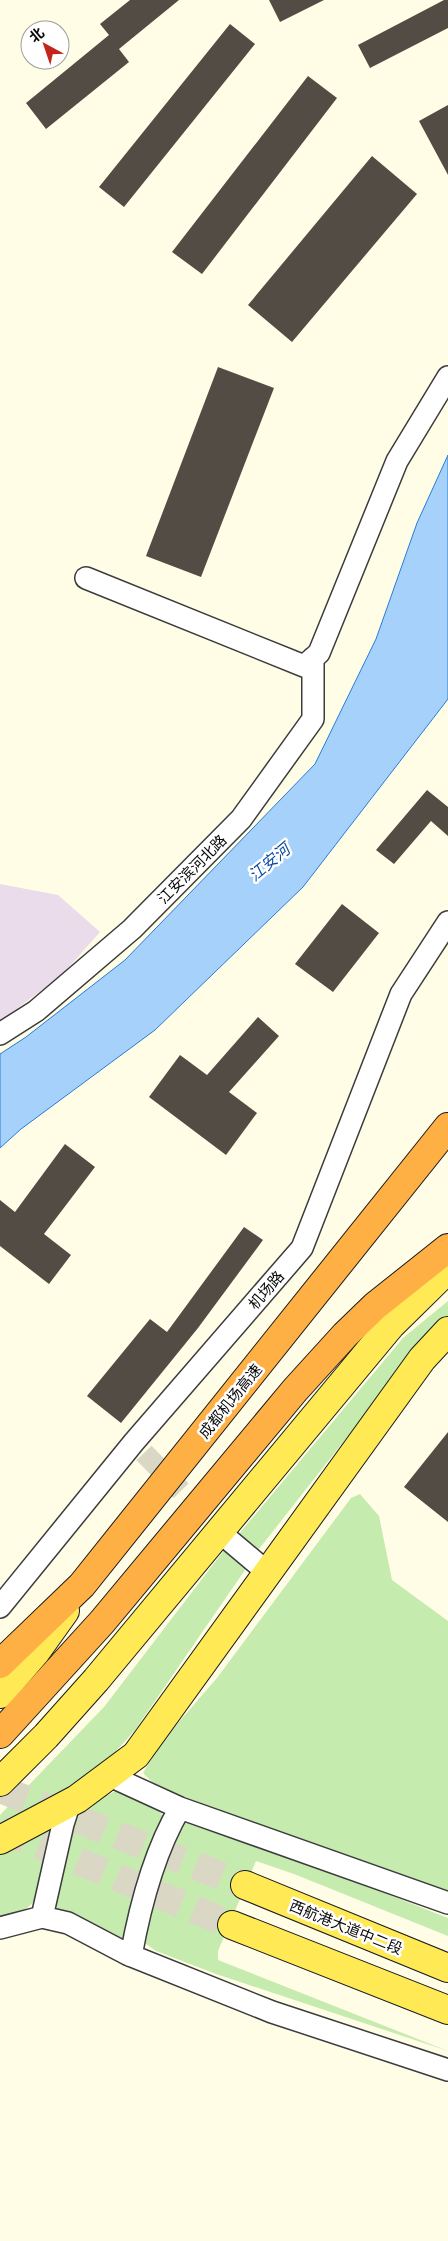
<svg xmlns="http://www.w3.org/2000/svg" width="448" height="2241" font-family="Merriweather,'Noto Sans SC',serif">
	<style>
		.industrial { fill: #eadcea }
		.green { fill: #c6ebae }
		.water { fill: #a6d1fb; stroke: #287cd7 }
		.building { fill: #534c45 }
		.lines { fill: none; stroke-linecap: round; stroke-linejoin: round }
		.minor-tunnel { stroke: #dad8c5; stroke-width: 21; stroke-dasharray: 21 11; stroke-linecap: butt }
		.major-tunnel { stroke: #dad8c5; stroke-width: 28; stroke-dasharray: 28 14; stroke-linecap: butt }
		.minor-casing { stroke: #3c3c3c; stroke-width: 24 }
		.major-casing { stroke: #1a1a1a; stroke-width: 30 }
		.highway-casing { stroke: #1a1a1a; stroke-width: 30 }
		.minor { stroke: #fff; stroke-width: 21 }
		.major { stroke: #ffea56; stroke-width: 28 }
		.highway { stroke: #ffb044; stroke-width: 28 }
		.labels { text-anchor: middle; dominant-baseline: central; stroke-width: 5; stroke-linejoin: round; paint-order: stroke }
		.street-label { font-size: 15px; fill: #090909; stroke: #fff }
		.water-label { font-size: 16px; font-style: italic; fill: #0c4fa2; stroke: #fff }
	</style>
	<rect width="100%" height="100%" fill="#fffde6"/>
	<path class="industrial" d="M0,884L58,895L100,932L61,976L0,1021Z"/>
	<path class="green" d="M448,1301V1317L432,1329L259,1549L238,1535L403,1338Z
		M360,1494L379,1516L392,1580L448,1621V1895L156,1786L143,1773L165,1738L217,1678L351,1498Z
		M225,1549L247,1567L135,1730L110,1758L71,1788L0,1832V1815L104,1707Z
		M118,1790L157,1808L163,1816L132,1932C129,1934 125,1937 122,1938C106,1941 65,1915 54,1905L70,1826L84,1810L103,1797Z
		M182,1821L283,1853L448,1918V1936L294,1874L256,1861L218,1951V1960L448,2051L216,1974L156,1951L142,1941L147,1904Z
		M51,1827L53,1835L42,1894L26,1909L0,1924V1854Z"/>
	<path class="water" d="M448,455V699L303,887L155,1030L21,1129L0,1148V1054L26,1037L125,960L315,764L376,639L417,523Z"/>
	<path class="building" d="M130,0H179L119,49L129,62L46,129L26,103L109,35L100,24Z
		M269,0H324L280,22Z
		M444,0H448V28L370,68L358,45Z
		M230,24L255,44L124,207L99,187Z
		M308,76L337,98L202,274L172,252Z
		M448,105V175L419,121Z
		M372,156L417,194L292,342L248,305Z
		M218,367L274,388L201,577L146,556Z
		M427,790L448,807V836L431,821L394,864L376,850Z
		M342,904L379,933L333,992L295,964Z
		M258,1017L279,1036L229,1092L257,1113L226,1155L149,1097L180,1055L207,1075Z
		M65,1144L95,1167L44,1234L71,1255L49,1284L0,1246V1200L15,1212Z
		M244,1227L263,1240L198,1328L121,1423L87,1396L150,1319L167,1332Z
		M448,1432V1522L404,1487Z"/>
	<g class="lines">
		<path class="minor-tunnel" d="M144,1453L229,1540"/>
		<path class="major-tunnel" d="M0,1789L245,1885
			M0,1829L232,1925"/>
		<defs>
			<path id="minor" d="M86,578L304,666L319,653L397,461L448,377
				M0,1034L36,1011L132,929L241,819L313,719V658
				M229,1540L267,1572
				M0,1607L134,1442L302,1248L401,994L448,922
				M108,1775L180,1808L448,1903
				M42,1917L63,1824L70,1802
				M0,1928L42,1917L68,1923L127,1954L272,2012L448,2070
				M131,1956C140,1906 154,1852 180,1808"/>
			<path id="major" d="M0,1694L35,1653L65,1611
				M0,1782L46,1736L96,1680L391,1325L448,1269
				M0,1840L77,1799L136,1755L422,1359L448,1331
				M245,1885L448,1968
				M232,1925L448,2010"/>
			<path id="highway" d="M0,1664L82,1585L448,1127
				M0,1734L102,1622L295,1390L345,1335L375,1306L448,1248"/>
		</defs>
		<use href="#minor" class="minor-casing"/>
		<use href="#major" class="major-casing"/>
		<use href="#highway" class="highway-casing"/>
		<use href="#minor" class="minor"/>
		<use href="#major" class="major"/>
		<use href="#highway" class="highway"/>
	</g>
	<g class="labels">
		<g class="street-label">
			<text transform="translate(192 869) rotate(-45)">江安滨河北路</text>
			<text transform="translate(266 1290) rotate(-49)">机场路</text>
			<text transform="translate(230 1401) rotate(-51)">成都机场高速</text>
			<text transform="translate(346 1927) rotate(22)">西航港大道中二段</text>
		</g>
		<g class="water-label">
			<text transform="translate(269 862) rotate(-40)">江安河</text>
		</g>
	</g>
	<g transform="translate(45 45) rotate(320)"><circle r="24" fill="#ffffff" stroke="#9d9d9d"/>
	<path d="M0-4L9 19L0 12L-9 19Z" fill="#c22519"/>
	<text y="-8" font-size="14" font-weight="bold" text-anchor="middle" fill="#090909">北</text>
	</g>
</svg>
